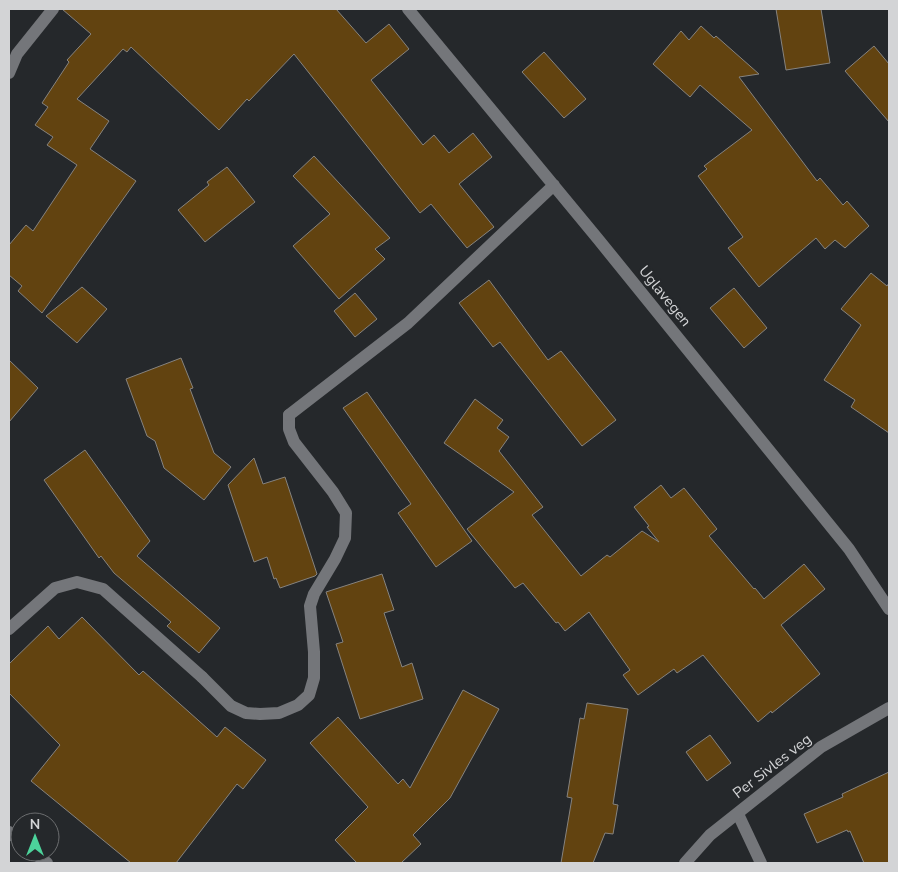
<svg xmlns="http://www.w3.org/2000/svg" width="898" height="872" font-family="'Nunito Sans',sans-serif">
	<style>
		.building { fill: #624310; stroke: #86837f }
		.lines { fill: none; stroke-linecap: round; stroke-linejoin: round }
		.lane { stroke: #74767a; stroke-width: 12 }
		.street { stroke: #74767a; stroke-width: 12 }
		.labels { text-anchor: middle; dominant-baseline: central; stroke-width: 4; stroke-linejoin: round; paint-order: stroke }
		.street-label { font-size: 15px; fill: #d3d4d6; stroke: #25282b }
	</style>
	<rect width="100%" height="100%" fill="#25282b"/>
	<path class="building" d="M62,9H336L366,43L389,24L409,49L371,80L423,145L434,135L449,153L473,133L492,157L459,184L494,227L467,248L431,204L420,213L294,54L249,101L247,99L219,130L131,47L127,52L123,49L77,99L109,121L90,149L136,181L42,313L18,291L22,286L9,275V245L26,225L33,231L77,165L47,145L53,137L35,125L48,107L42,103L69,62L67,60L91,34Z
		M776,9H821L830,63L786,70Z
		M701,26L714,38L716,36L759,74L739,77L817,181L820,178L843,205L847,201L869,226L845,248L835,240L825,249L816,238L759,287L728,248L743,237L698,176L707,169L704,166L752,130L700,85L690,97L653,64L681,31L689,40Z
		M874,46L889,64V122L845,71Z
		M544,52L586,99L564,118L522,72Z
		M314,156L390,238L375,249L385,259L339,299L293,246L330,214L293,176Z
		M227,167L255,202L205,242L178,210L209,185L207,182Z
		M871,273L887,286L889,283V433L851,407L855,400L824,380L861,325L841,309Z
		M489,280L548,360L561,351L616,420L582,446L500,342L493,347L459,303Z
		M82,287L107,309L77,343L46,316Z
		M734,288L767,328L744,348L710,308Z
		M355,293L377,319L355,337L334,311Z
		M181,358L193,388L190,389L214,453L231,467L204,500L164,468L155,441L147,436L126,379Z
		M9,360L38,388L9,422Z
		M367,392L472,541L436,567L398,513L411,504L343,408Z
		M475,399L503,420L497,428L509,437L499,451L543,507L532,515L581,576L607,555L610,557L642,531L659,542L647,527L649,526L634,507L661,485L671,498L684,488L717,529L709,536L754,589L755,588L764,599L804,564L825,589L781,625L820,674L772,713L771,711L758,722L703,655L677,673L674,669L638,695L623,675L630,670L589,612L565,631L558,622L556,623L523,583L515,588L467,529L514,492L444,443Z
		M85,450L150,541L137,556L220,628L199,653L167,626L171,622L114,573L101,556L99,558L44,480Z
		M254,458L263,484L285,477L317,574L315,576L280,588L276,578L274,579L267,557L254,562L228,485Z
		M382,574L394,610L384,613L402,667L412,663L423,699L360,719L336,644L343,642L326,592Z
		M82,617L139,675L143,671L217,737L225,727L266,760L243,789L237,784L176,863H131L31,781L60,745L9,693V664L48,626L59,639Z
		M463,690L499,709L450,798L413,835L421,844L401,863H357L335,840L368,807L310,743L338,717L398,784L403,779L410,788Z
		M587,703L628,709L613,804L618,805L613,834L605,833L593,863H561L572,798L567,797L580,718L584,719Z
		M710,735L731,763L707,781L686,752Z
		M889,772V863H864L850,831L848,832L847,830L817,843L804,814L843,797L842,794Z"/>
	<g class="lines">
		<path class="lane" d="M202,677L231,706L246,713L260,714L279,713L298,705L309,695L314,678V652L310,606L314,594L335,559L345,538L346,513L333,492L294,442L289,429V415
			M738,814L761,863"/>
		<path class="street" d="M408,9L598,239L849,549L889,609
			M9,73L17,54L53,9
			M289,415L408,323L554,185
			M9,629L55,588L77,582L103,589L202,677
			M9,832L20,841
			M33,852L47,863
			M685,863L710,835L821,747L889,708"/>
	</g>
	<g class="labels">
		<g class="street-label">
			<text transform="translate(665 296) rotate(51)">Uglavegen</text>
			<text transform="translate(772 766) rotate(-38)">Per Sivles veg</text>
		</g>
	</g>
	<rect width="898" height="872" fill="none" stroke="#d3d4d6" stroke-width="20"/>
	<g transform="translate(35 837)"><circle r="24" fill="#25282b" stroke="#6b6d6f"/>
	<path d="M0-4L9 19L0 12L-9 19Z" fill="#4cd39b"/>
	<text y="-8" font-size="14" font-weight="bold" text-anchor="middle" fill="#d3d4d6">N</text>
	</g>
</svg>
